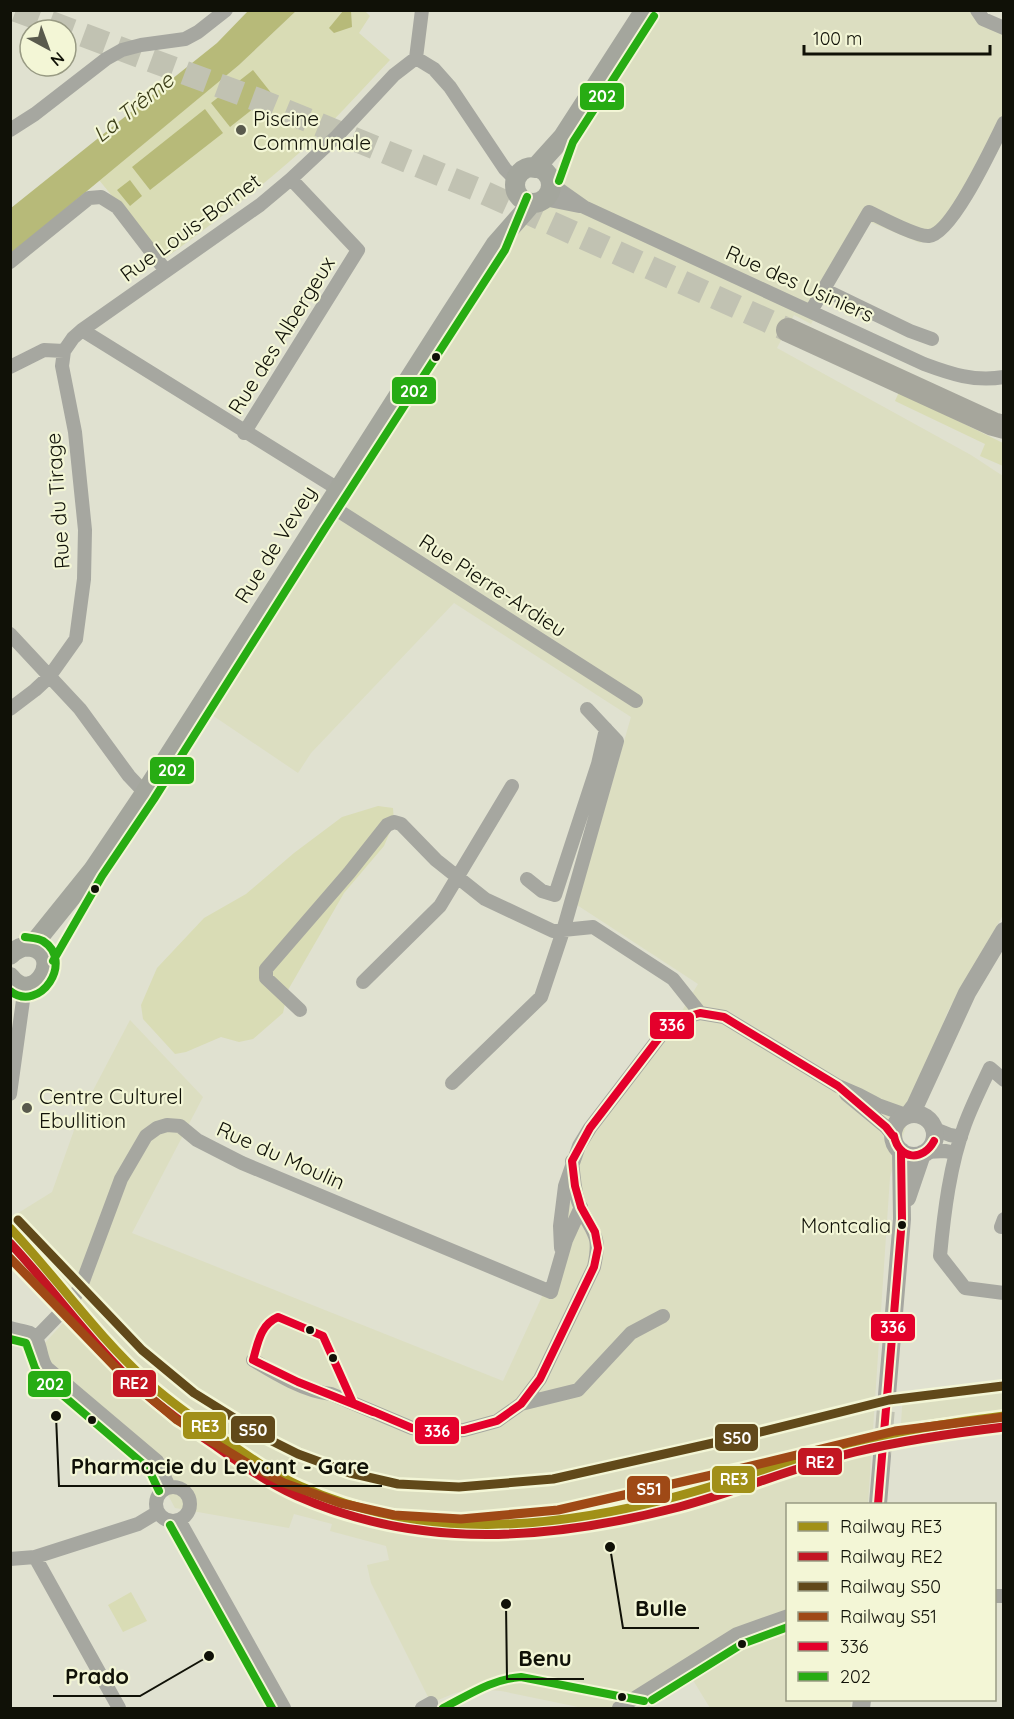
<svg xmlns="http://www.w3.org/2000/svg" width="1014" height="1719" font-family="Quicksand,sans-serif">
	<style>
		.built { fill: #dcdec1 }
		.green { fill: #d9dcb5 }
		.water { fill: #b7ba79 }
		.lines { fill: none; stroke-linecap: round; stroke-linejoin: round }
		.tertiary-tunnel { stroke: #c1c2b2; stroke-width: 18; stroke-dasharray: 18 9; stroke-linecap: butt }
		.trunk-tunnel { stroke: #c1c2b2; stroke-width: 24; stroke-dasharray: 24 12; stroke-linecap: butt }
		.minor { stroke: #a6a7a0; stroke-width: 14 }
		.tertiary { stroke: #a6a7a0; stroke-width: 18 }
		.secondary { stroke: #a4a69d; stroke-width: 20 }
		.trunk { stroke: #a6a69c; stroke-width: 24 }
		.bus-1-casing { stroke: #f3f6d6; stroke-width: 12 }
		.bus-2-casing { stroke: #f3f6d6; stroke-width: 12 }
		.bus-1 { stroke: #e4002b; stroke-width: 8 }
		.bus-2 { stroke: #27ac13; stroke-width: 8 }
		.rail-1-casing { stroke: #f3f6d6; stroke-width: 14 }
		.rail-2-casing { stroke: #f3f6d6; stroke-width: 14 }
		.rail-3-casing { stroke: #f3f6d6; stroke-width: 14 }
		.rail-4-casing { stroke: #f3f6d6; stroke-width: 14 }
		.rail-1 { stroke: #a19017; stroke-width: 9 }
		.rail-2 { stroke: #c31622; stroke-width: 9 }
		.rail-3 { stroke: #61491a; stroke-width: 9 }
		.rail-4 { stroke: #9f4916; stroke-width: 9 }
		.poi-dot { fill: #595a4d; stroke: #f3f6d6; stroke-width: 2 }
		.bus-dot { fill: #101107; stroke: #f3f6d6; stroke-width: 2 }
		.labels { text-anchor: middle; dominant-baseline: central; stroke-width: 4.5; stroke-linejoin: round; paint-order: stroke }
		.bus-label { font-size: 20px; fill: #101107; stroke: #f3f6d6; text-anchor: end }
		.poi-label { font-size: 21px; fill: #101107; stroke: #f3f6d6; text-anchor: start }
		.street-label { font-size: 21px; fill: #101107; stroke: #f3f6d6 }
		.water-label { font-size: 22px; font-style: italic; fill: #3c3e19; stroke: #f3f6d6 }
		.leader { fill: none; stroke: #101107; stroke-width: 2 }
		.callout-dot { fill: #101107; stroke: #f3f6d6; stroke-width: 2 }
		.callout-label { font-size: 22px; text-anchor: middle; font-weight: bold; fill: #101107; stroke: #f3f6d6; stroke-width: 4.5; stroke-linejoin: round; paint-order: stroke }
		.line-badge { stroke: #f3f6d6; stroke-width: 2 }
		.badge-label { font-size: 16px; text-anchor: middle; font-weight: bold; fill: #fff }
	</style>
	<rect width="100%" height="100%" fill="#e0e1d0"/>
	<path class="built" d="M984,10V15L1003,24V129L978,183L926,240L920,243L870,222L811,324L794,315L777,348L971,455L1003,476V915L948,1011L919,1085L890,1177L868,1504H788V1700H851L850,1708H710L685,1667L620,1708H583L501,1691L473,1689L455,1693L431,1703L371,1583L367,1565L389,1560L386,1546L330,1531L332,1524L294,1514L289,1528L175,1508L151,1464L38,1364L42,1346L75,1310L11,1234L10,1218L52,1192L78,1119L130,1020L203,1097L132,1233L503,1381L561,1255L571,1185L590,1128L676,1021L698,984L577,905L631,717L454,603L311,753L298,773L206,711L658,11Z
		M1003,1389V1424L900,1438L903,1393Z"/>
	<path class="green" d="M296,11H365L370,16L359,33L390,60C358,94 326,130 290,161C250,196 207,228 164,259L99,180L239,65Z
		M899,392L1003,443V466L980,456L985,444L895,401Z
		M378,806L393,808L394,822L384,846L344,893L288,990L283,1013L253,1039L239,1042L221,1037L186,1052L175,1054L143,1019L141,1005L157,968L204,918L246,894L294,853L342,817Z
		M131,1592L147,1621L123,1632L108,1605Z"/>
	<path class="water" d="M248,11H296L239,65L11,254V208L217,43Z
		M343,11H351L352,27L334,33L329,28Z
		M253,70L272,94L230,127L211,103Z
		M205,109L223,133L150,190L132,167Z
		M130,180L142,196L130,206L117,190Z"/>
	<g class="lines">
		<path class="tertiary-tunnel" d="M882,1456L887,1395"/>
		<path class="trunk-tunnel" d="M16,10L261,101L476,189L788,330"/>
		<path class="minor" d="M422,10L416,58L434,69L450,87L505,169L516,180
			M977,10L983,19L1004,28
			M10,130L35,114L106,59L122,50L141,45L185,39L198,32L226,10
			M550,183L584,207L924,364C951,374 974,382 1004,377
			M544,199L579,206
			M10,262L89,198L101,197L117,207L166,271
			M823,289L910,331L932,339
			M811,311L869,212C881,218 917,237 929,236C952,234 993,145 1004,123
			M82,330L338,489
			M10,367L44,350L64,351
			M244,433L358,250L291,179
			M328,504L636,701
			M10,634L80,709L129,776L145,793
			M10,709L35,690L49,677L76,639L84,579L85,530L75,432L62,366L64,351L73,338L82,330L260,205L291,179L337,136L394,75L416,58
			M527,879L542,891L555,895L598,764L606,729
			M363,982L440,906L512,786
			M300,1010L266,978V969L349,873L387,825L394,822L401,824L436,860L485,899L553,931L593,927L673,979L700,1013L724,1017L838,1086L859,1095L878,1105L906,1115
			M1004,1080L990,1068C981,1087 972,1105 965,1124C950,1164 944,1213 940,1256L965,1288L1004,1293
			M452,1083L541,997L563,931L617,741L587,709
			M10,1094L25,986
			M846,1094L886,1127L893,1136
			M935,1129L950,1135L961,1137
			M926,1152L945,1151L956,1153
			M1001,1227L1004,1219
			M561,1248L560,1226L565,1186L579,1146L590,1128L665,1030L682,1018L700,1013
			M10,1328C17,1330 24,1331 30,1333C42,1339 39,1359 47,1368L157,1461L169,1487
			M36,1338L73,1300L83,1281L121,1179L146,1136L157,1128L167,1125L180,1126L197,1140L242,1163L551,1292L566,1240L581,1207
			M253,1360C276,1374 304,1391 331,1394L412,1428L443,1432L464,1430L497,1421L521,1404L540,1379L594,1267C601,1235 594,1235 581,1209C574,1194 574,1177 572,1161
			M521,1404L578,1390L631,1333L663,1316
			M156 1504a17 17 0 1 1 34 0a17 17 0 1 1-34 0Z
			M179,1520L284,1708
			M35,1557L119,1708
			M10,1559L35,1557L138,1524L158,1512
			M994,1596H1004
			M422,1708L431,1703
			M619,1708L737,1634L788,1616"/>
		<path class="tertiary" d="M893 1135a21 21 0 1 1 42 0a21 21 0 1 1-42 0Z
			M909,1114L915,1106L967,993L1004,931
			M907,1198L922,1154
			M887,1395L902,1219L901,1151
			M878,1504L882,1456
			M861,1708L862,1700"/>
		<path class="secondary" d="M515 185a18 18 0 1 1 36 0a18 18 0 1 1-36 0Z
			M535,168L563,137L645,10
			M31,947L93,870L145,793L452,312L496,244L532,203
			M10,955C16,949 23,945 32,947C65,955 34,1008 10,977"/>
		<path class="trunk" d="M788,330L993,424L1004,427"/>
		<defs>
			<path id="bus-1" d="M894,1136C899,1160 923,1162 934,1141
				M253,1360C258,1343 260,1325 278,1317L323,1336L353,1403L412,1428L428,1431L464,1430L497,1421L521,1404L540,1379L594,1267L598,1248L595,1232L581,1207L575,1186L572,1161L590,1128L665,1030L682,1018L700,1013L724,1017L838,1086L886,1127L893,1136
				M253,1360L298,1382L373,1412
				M878,1504L902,1219L901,1151"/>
			<path id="bus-2" d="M559,181L573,142L654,16
				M53,961L102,876L154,799L324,530L505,250L527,197
				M10,991C40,1014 75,961 43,941C38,938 31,938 25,937
				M10,1339L26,1343L35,1368L39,1375L148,1468L159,1491
				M170,1525L272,1708
				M652,1700L742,1644L788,1627
				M443,1708C469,1695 492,1679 521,1677L644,1701"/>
		</defs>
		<use href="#bus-1" class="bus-1-casing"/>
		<use href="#bus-2" class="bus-2-casing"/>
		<use href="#bus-1" class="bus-1"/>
		<use href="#bus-2" class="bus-2"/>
		<defs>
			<path id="rail-1" d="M10,1228C57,1278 97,1336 148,1382C170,1402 195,1419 219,1436C245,1454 271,1473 300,1486C422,1541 552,1530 678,1496C736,1481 791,1458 849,1443C900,1430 952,1423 1004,1416"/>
			<path id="rail-2" d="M10,1243C55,1291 92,1345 140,1389C164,1410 190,1429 216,1446C241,1464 268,1483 297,1496C422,1551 550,1540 679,1507C738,1491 795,1467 855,1452C904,1440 954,1433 1004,1427"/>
			<path id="rail-3" d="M18,1220L142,1350L194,1393L268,1439L298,1454L350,1473L398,1484L459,1487L553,1479L740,1437L889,1400L1003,1386"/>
			<path id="rail-4" d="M10,1258L120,1372L177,1420L252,1466L284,1483L340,1503L394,1515L461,1519L558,1510L747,1467L895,1431L1004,1417"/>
		</defs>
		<use href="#rail-1" class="rail-1-casing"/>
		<use href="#rail-2" class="rail-2-casing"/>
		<use href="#rail-3" class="rail-3-casing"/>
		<use href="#rail-4" class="rail-4-casing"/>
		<use href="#rail-1" class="rail-1"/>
		<use href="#rail-2" class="rail-2"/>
		<use href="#rail-3" class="rail-3"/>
		<use href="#rail-4" class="rail-4"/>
	</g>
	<g class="poi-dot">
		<circle cx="241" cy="130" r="6"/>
		<circle cx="27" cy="1108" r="6"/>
	</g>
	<g class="bus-dot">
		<circle cx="436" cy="357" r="5"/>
		<circle cx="95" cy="889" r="5"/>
		<circle cx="902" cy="1225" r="5"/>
		<circle cx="310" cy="1330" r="5"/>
		<circle cx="333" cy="1358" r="5"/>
		<circle cx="92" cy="1420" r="5"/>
		<circle cx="742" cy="1644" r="5"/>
		<circle cx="622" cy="1697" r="5"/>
	</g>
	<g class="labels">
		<g class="bus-label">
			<text x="891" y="1225">Montcalia</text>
		</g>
		<g class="poi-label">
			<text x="253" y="118">Piscine<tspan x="253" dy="24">Communale</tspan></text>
			<text x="39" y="1096">Centre Culturel<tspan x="39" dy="24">Ebullition</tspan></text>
		</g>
		<g class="street-label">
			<text transform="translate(190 227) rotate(-36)">Rue Louis-Bornet</text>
			<text transform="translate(800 283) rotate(24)">Rue des Usiniers</text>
			<text transform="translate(281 335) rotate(-58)">Rue des Albergeux</text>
			<text transform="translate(57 501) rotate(-94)">Rue du Tirage</text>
			<text transform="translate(275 544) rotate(-58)">Rue de Vevey</text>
			<text transform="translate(493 585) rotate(33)">Rue Pierre-Ardieu</text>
			<text transform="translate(281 1155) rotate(24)">Rue du Moulin</text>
		</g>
		<g class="water-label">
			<text transform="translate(133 107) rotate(-39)">La Trême</text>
		</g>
	</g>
	<path class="leader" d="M56 1416L59 1486H382M610 1547L623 1628H699M506 1604L507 1679H584M209 1656L140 1696H53"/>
	<g class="callout-dot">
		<circle cx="56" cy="1416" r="6"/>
		<circle cx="610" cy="1547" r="6"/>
		<circle cx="506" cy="1604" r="6"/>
		<circle cx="209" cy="1656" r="6"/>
	</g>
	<g class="callout-label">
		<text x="220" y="1474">Pharmacie du Levant - Gare</text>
		<text x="661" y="1616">Bulle</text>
		<text x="545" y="1666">Benu</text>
		<text x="97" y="1684">Prado</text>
	</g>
	<g class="line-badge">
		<rect x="579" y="82" width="46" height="29" rx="6" fill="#27ac13"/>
		<rect x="391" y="376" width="46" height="29" rx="6" fill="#27ac13"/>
		<rect x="149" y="756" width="46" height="29" rx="6" fill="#27ac13"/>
		<rect x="649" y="1011" width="46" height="29" rx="6" fill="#e4002b"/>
		<rect x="870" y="1313" width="46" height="29" rx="6" fill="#e4002b"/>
		<rect x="112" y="1369" width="45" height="29" rx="6" fill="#c31622"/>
		<rect x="27" y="1370" width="45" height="28" rx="6" fill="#27ac13"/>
		<rect x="182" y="1411" width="45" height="29" rx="6" fill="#a19017"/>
		<rect x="230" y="1415" width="46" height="29" rx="6" fill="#61491a"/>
		<rect x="414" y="1416" width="46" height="29" rx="6" fill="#e4002b"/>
		<rect x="714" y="1423" width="45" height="29" rx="6" fill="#61491a"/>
		<rect x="797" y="1447" width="46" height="29" rx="6" fill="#c31622"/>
		<rect x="711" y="1465" width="45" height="29" rx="6" fill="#a19017"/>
		<rect x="626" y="1475" width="45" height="29" rx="6" fill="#9f4916"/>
	</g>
	<g class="badge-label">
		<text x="602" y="102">202</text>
		<text x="414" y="397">202</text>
		<text x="172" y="776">202</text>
		<text x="672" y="1031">336</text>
		<text x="893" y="1333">336</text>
		<text x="134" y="1389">RE2</text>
		<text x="50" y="1390">202</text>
		<text x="205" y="1432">RE3</text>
		<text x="253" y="1436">S50</text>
		<text x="437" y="1437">336</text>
		<text x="737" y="1444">S50</text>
		<text x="820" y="1468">RE2</text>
		<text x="734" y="1485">RE3</text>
		<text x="649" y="1495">S51</text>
	</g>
	<rect width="1014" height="1719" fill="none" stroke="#101107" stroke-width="24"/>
	<rect x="786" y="1503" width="210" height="198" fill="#f3f6d6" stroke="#989a83" stroke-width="1.5"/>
	<rect x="798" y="1522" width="30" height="9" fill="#a19017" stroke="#989a83" stroke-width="1.5"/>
	<text x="840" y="1533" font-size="18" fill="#101107">Railway RE3</text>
	<rect x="798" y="1552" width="30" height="9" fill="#c31622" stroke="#989a83" stroke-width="1.5"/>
	<text x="840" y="1563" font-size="18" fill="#101107">Railway RE2</text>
	<rect x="798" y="1582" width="30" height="9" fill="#61491a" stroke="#989a83" stroke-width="1.5"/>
	<text x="840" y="1593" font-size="18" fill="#101107">Railway S50</text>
	<rect x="798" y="1612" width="30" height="9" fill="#9f4916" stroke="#989a83" stroke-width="1.5"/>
	<text x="840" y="1623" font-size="18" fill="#101107">Railway S51</text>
	<rect x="798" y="1642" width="30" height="9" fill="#e4002b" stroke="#989a83" stroke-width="1.5"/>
	<text x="840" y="1653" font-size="18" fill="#101107">336</text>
	<rect x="798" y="1672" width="30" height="9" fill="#27ac13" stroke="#989a83" stroke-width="1.5"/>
	<text x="840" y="1683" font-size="18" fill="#101107">202</text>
	<g transform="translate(48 48) rotate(139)"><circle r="28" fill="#f3f6d6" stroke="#989a83" stroke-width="1.5"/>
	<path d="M0-4.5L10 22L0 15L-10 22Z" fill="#595a4d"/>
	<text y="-9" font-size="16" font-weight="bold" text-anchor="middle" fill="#101107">N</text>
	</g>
	<path d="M804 45v9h186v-9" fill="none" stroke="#101107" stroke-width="3"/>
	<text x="813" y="45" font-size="18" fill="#101107" stroke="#f3f6d6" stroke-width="4.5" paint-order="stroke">100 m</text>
</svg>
